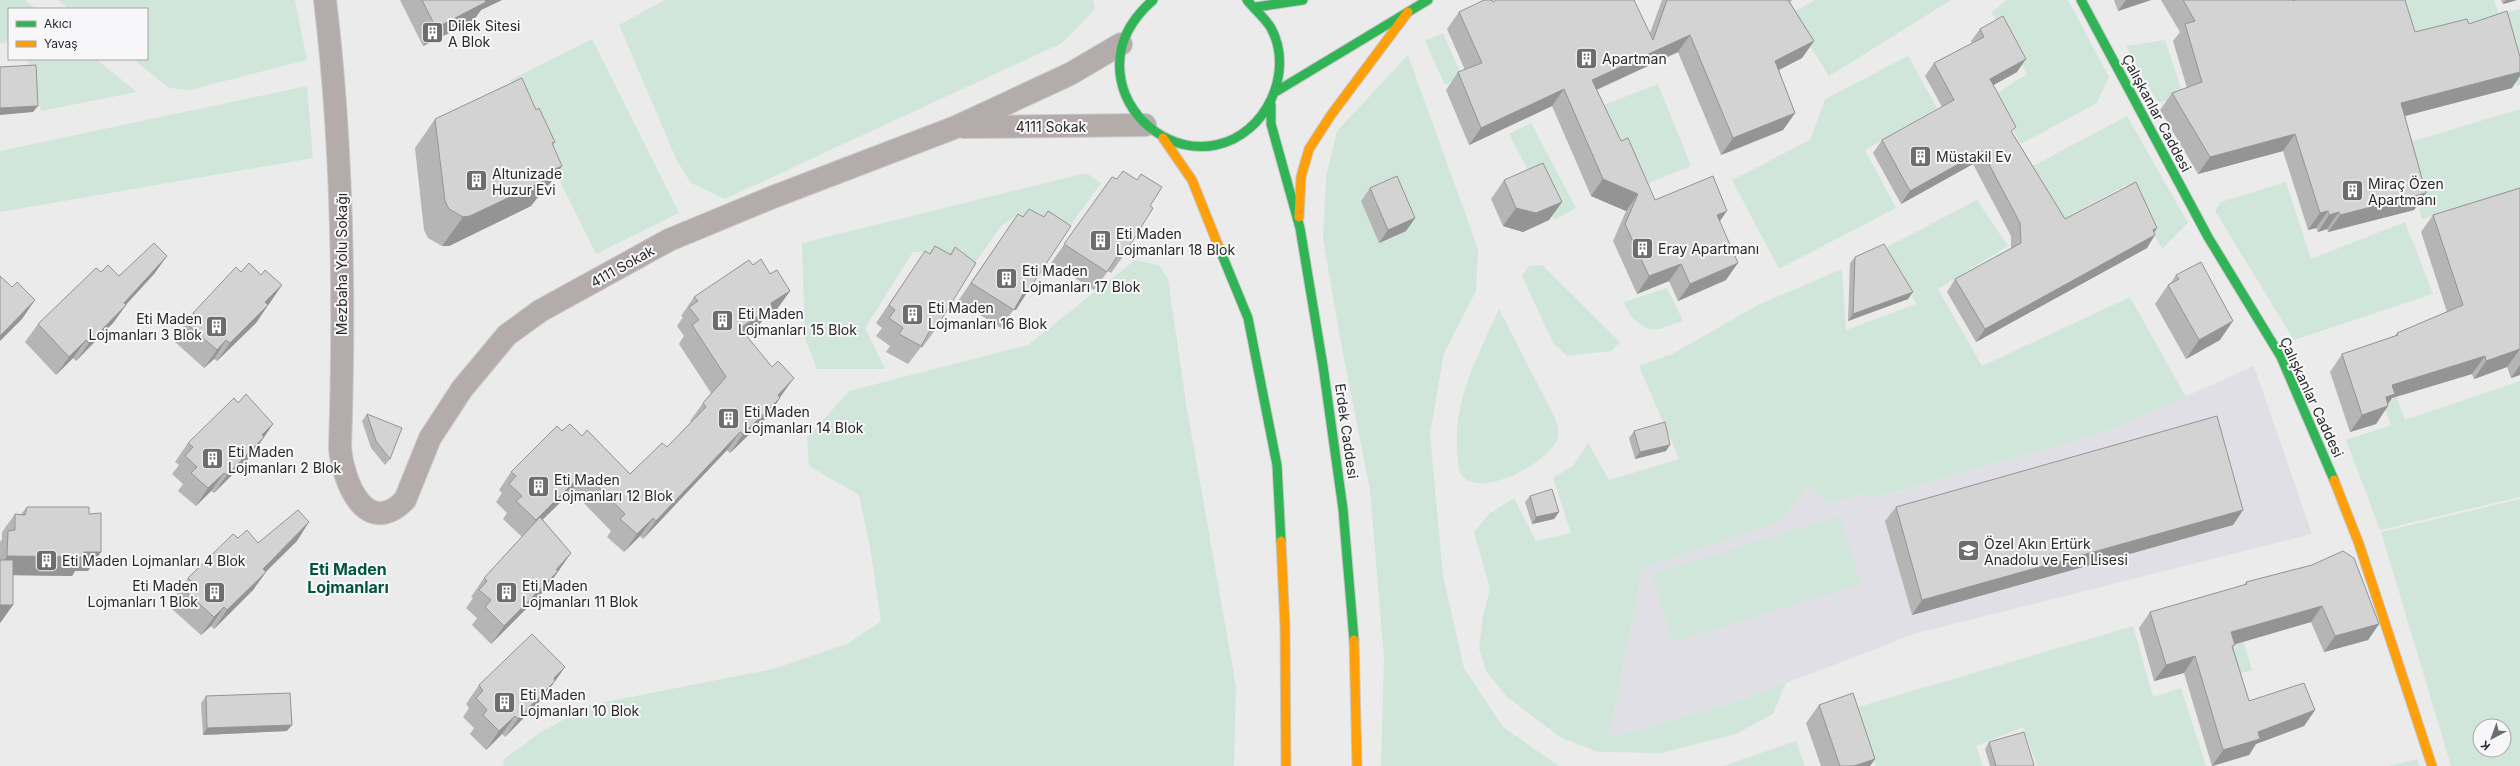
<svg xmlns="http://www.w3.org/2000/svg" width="2520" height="766" font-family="Inter,sans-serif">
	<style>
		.built { fill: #e0dfe5 }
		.green { fill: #d1e6da; fill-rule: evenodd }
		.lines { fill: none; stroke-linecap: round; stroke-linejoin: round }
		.street-casing { stroke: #c8c8c8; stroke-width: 24 }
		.fast-casing { stroke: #c8c8c8; stroke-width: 11 }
		.slow-casing { stroke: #c8c8c8; stroke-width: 11 }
		.street { stroke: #b3acaa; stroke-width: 22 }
		.fast { stroke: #30b455; stroke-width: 9 }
		.slow { stroke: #ff9f0a; stroke-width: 9 }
		.wall { fill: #b5b5b5 }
		.shaded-wall { fill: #949494 }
		.building { fill: #d3d3d3; stroke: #949494 }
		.labels { text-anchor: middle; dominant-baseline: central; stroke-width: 4; stroke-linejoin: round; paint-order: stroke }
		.poi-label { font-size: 14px; fill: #29292a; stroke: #f7f7f9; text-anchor: start }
		.street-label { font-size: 14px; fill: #29292a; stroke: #f7f7f9 }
		.quarter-label { font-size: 16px; font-weight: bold; fill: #01543e; stroke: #f7f7f9 }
	</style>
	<rect width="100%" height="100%" fill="#ebebeb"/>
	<path class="built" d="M2254,366L2312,534L1917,633L1745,699L1609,738L1643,568L1782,521L1808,485L1827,504L1866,493L1869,500L2105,432Z"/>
	<path class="green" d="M0,0H25L36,9H9V42L0,44Z
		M58,0H295L307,60L189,90L169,88L133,59H147V9H69Z
		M665,0H1093L1095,9L1062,43L725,199L691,183L677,161L619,25Z
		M1815,0H1951L1829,76L1790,14Z
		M2007,0H2068L2109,77L2097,103L2021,144L1992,96L2027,74L1991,12Z
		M2392,0H2494L2499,15L2520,9V85L2517,86L2499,20L2399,48L2418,113L2392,121Z
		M1443,33L1462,77L1445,85L1425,41Z
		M592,39L679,213L596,254L510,80Z
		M2165,40L2183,95L2158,103L2126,46Z
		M1408,55L1478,249L1476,291L1444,353L1430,434L1443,576L1464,668L1503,727L1559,766H1381L1384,659L1370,490L1342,349L1323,239L1326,177L1337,131Z
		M1908,56L1937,108L1865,150L1896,208L1779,269L1732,180L1810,140L1825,99Z
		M27,59H96L137,92L41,111Z
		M1658,84L1691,166L1634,189L1601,106Z
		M307,86L313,158L0,212V151Z
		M2520,109V190L2422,219L2400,145Z
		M2127,116L2188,223L2162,249L2126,185L2063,220L2029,168Z
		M1531,123L1576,208L1554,220L1509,134Z
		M1086,173L1101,183L1064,234L1019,214L1002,225L970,270L926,252H913L865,328L885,369H817L805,339L802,243Z
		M2286,182L2311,259L2405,222L2433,294L2294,340L2215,211L2221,202Z
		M1977,200L2008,246L1938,289L1982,366L2130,297L2186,397L2105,432L1868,500L1866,493L1827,504L1808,485L1782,521L1643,568L1609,738L1745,699L1786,683L1773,714L1736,734L1661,753L1597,752L1560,737L1507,697L1486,671L1479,648L1483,615L1490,589L1474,532L1489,514L1514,498L1536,541L1571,533L1553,478L1573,466L1588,443L1609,480L1679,459L1639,366L1672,354L1758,305L1842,269L1846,330L1916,304L1887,247Z
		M1135,260L1159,265L1168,279L1186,403L1236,686L1234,766H503L504,759L541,732L590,705L773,669L847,644L881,621L871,553L859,495L809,466L807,438L849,391L1028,345Z
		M1542,265L1620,342L1611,351L1567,356L1553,343L1522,276L1529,266Z
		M1667,288L1683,321C1675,323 1667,327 1659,329C1643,332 1628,316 1624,302Z
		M1499,309L1554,416C1557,422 1559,429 1558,437C1552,460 1500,486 1478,483C1469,482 1465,479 1460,473C1447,411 1475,362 1499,309Z
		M2380,350L2405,420L2520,381V497L2380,530L2346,440L2391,425L2366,355Z
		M2520,499V766H2451L2381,532ZM2480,726H2504V750H2480Z
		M1840,516L1861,584L1673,642L1652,574Z
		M2231,599L2252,670L2232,676Z
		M2133,626L2153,697L2181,688L2206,766H2037L2023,727L1976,746L1983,766H1876L1858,707Z
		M1796,741L1805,766H1723Z
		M2417,759L2420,766H2388Z"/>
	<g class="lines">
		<defs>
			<path id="street" d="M325,0C343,149 345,298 340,448C343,482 366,539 405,500L430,438L462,389L507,335L540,311L669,240L773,197L956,127L1070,74L1121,44
				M964,127L1145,125"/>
			<path id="fast" d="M1153,0C1129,21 1115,48 1121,80C1129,122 1173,154 1216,145C1266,135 1295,72 1271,28C1265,18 1254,9 1247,0
				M2081,0L2208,237L2281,357L2334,480
				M1256,7L1303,0
				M1277,91L1428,0
				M1271,105V124L1300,228L1323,366L1343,509L1354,640
				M1220,250L1248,318L1277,465L1281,541"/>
			<path id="slow" d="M1163,138L1192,180L1220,250
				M1299,217L1301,177L1309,149L1331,115L1408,12
				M2334,480L2359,544L2432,766
				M1281,541L1285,627L1286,766
				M1354,640L1357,766"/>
		</defs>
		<use href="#street" class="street-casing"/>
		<use href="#fast" class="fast-casing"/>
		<use href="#slow" class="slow-casing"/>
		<use href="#street" class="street"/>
		<use href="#fast" class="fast"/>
		<use href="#slow" class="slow"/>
	</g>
	<path class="wall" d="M400,0H502L481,10L473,21L423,46Z
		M1662,0H1793L1790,2L1814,41L1802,58L1779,70L1795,113L1783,130L1721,155L1678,52L1597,90L1621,141L1655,200L1720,221L1726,280L1678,301L1669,281L1637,294L1613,241L1626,211L1591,196L1552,106L1469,145L1446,90L1458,72L1465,70L1447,29L1459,12L1493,2L1650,33Z
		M2114,0H2151L2118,11Z
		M2161,0H2292L2293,1L2415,32L2469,24L2512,88L2405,116L2426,193L2414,210L2328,232L2327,229L2318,232L2316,228L2308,230L2283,151L2198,174L2160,110L2172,93L2187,88L2173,41L2180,32Z
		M2501,0H2517L2503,4Z
		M1980,29L2017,72L1993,85L2012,132L2065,219L2157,228L2154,233L2147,248L1976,342L1947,292L1955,279L2011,248V236L1973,164L1901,204L1873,153L1882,140L1942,107L1925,76L1934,63L1972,43L1971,41Z
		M536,110L555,142L553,145L542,195L538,197L531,206L449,246H442L428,238L424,230L415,148L435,119Z
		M1112,177L1150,206L1124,255L1111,273L1108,271L1094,290L1051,263Z
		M1504,180L1562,202L1549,220L1523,232L1503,226L1491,199Z
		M1370,188L1415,218L1406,231L1379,243L1361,201Z
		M2520,188V375L2511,378L2507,367L2474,379L2472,374L2392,398L2376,424L2350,432L2330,372L2342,354L2395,336L2397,333L2447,312L2421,232L2433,215Z
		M1018,214L1016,310L1014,309L1001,328L958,301Z
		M935,246L950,254L955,247L935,330L922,348L921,347L908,364L886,352L890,346L876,336L882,328L876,323L925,251L929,254Z
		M167,256L154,274L126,305L113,323L76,361L73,358L56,375L25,342L38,324L119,276Z
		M1855,257L1908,299L1848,321L1850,263Z
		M753,265L770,274L790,291L777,309L765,317L759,325L745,334L780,397L768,416L730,453L727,450L643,539L640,536L624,552L607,537L611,531L572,491L542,519L571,553L545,590L491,644L472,625L477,618L466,608L473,598L471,597L484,578L522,537L503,519L507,513L496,502L502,493L499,490L511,472L562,431L582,436L630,474L667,447L691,422L690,421L703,403L711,393L679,344L684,336L677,326L683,317L681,316L694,297Z
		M241,272L261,275L282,285L256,323L217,361L214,359L204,368L175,342L181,333L180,331L193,313Z
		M2176,275L2220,340L2186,359L2155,304L2168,285L2170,284Z
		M238,403L273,424L251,456L214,493L211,491L196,506L178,491L183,484L172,474L179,465L175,462L188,443Z
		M367,414L390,459L385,465L371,448L362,421Z
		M1634,431L1666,451L1635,459L1629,438Z
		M1530,496L1559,512L1554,519L1532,524L1525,502Z
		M27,507L88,571H75L72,576L13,575V605L0,623V542L2,539V532L15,514H21Z
		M1896,507L2243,510L2233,525L1912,615L1885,521Z
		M238,538L258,543L297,541L266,572L253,590L214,629L211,626L201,635L172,609L179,600L175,597L188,578Z
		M2246,582L2379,624L2368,640L2324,652L2311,622L2234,644L2233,647L2249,701L2315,710L2304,726L2256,744L2249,755L2212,766L2184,673L2154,681L2139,628L2150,612L2244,585Z
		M565,667L542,699L505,737L502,734L486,750L470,734L474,728L463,717L469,708L466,704L479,685Z
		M206,696L287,731L203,735L201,703Z
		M1819,705L1875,759L1870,766H1821L1806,723Z
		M1989,742L2034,765V766H1990L1985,749Z"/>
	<path class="shaded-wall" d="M481,0H502L481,10L473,21L423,46L436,28Z
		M2126,0H2151L2118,11Z
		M2506,0H2517L2503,4Z
		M1690,35L1678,52L1580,97L1592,80Z
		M1814,41L1802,58L1763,78L1775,61Z
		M2026,59L2017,72L1981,92L1990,79Z
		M2520,72V76L2512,88L2389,120L2401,103Z
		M1564,89L1552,106L1469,145L1481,128Z
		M38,106L33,112L0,115V108Z
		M1795,113L1783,130L1721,155L1733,138Z
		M2295,134L2283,151L2198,174L2210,157Z
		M1982,151L1973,164L1901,204L1910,191Z
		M562,166L542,195L538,197L531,206L449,246H442L463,217L548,172Z
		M1603,179L1638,194L1626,211L1591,196Z
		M2426,193L2414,210L2328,232L2340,215Z
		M1562,202L1549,220L1523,232L1503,226L1516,208Z
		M1727,211L1715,228L1717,215Z
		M2328,211L2316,228L2308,230L2320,213Z
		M2339,212L2327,229L2318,232L2329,215Z
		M1415,218L1406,231L1379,243L1388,230Z
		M2157,228L2150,238L2155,235L2147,248L1976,342L1985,329Z
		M167,256L154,274L119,312L126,305L113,323L76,361L89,343L124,303Z
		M1738,263L1726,280L1678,301L1690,284Z
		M1681,264L1669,281L1637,294L1649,276Z
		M282,285L269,304L252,320L265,302Z
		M1025,290L1028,291L1016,310L1012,309Z
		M790,291L777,309L765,317L759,325L727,346L740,328L771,303Z
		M1913,292L1908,299L1848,321L1853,314Z
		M35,300L22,319L0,341V336Z
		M268,305L256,323L217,361L230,343Z
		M2233,321L2220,340L2186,359L2199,340Z
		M86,340L73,358L56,375L69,357Z
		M226,340L214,359L204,368L217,350Z
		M2520,349L2507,367L2474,379L2486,361Z
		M2485,356L2472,374L2392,398L2386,406H2388L2376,424L2350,432L2362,415L2392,385Z
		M2520,365V375L2511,378Z
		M794,378L781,396L774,404L780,398L768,416L730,453L743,434L778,395Z
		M273,424L251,456L214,493L227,475L262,435Z
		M740,432L727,450L643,539L656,521Z
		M1670,445L1666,451L1635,459L1640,452Z
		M584,472L572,491L523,539L536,520Z
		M224,473L211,491L196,506L208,488Z
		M2243,510L2233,525L1912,615L1922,600Z
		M1559,512L1554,519L1532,524L1536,517Z
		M653,518L640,536L624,552L637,534Z
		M309,522L297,541L250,587L263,569Z
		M84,552H101L88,571H75L72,576L0,575V566L7,556Z
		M571,553L545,590L491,644L504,626Z
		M266,572L253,590L214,629L227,610Z
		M0,605H13L0,623Z
		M2322,606L2311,622L2219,649L2231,632Z
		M224,607L211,626L201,635L214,617Z
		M2379,624L2368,640L2324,652L2335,636Z
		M2195,656L2184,673L2154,681L2166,665Z
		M565,667L542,699L505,737L518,719L554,678Z
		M2315,710L2304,726L2256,744L2249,755L2212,766L2223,750L2258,732Z
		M515,716L502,734L486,750L499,731Z
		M292,725L287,731L203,735L207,728Z
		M1875,759L1870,766H1854Z"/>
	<path class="building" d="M422,0H485L486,2L436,28Z
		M1484,0H1492L1493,2L1496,0H1634L1653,40L1667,0H1788L1814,41L1775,61L1795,113L1733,138L1690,35L1592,80L1621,141L1628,138L1655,200L1713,176L1727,211L1717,215L1738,263L1690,284L1681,264L1649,276L1625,224L1638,194L1603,179L1564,89L1481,128L1458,72L1482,63L1459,12Z
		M2183,0H2292L2293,1L2296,0H2405L2415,32L2467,19L2469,24L2507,11L2520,57V72L2401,103L2426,193L2340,215L2339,212L2329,215L2328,211L2320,213L2295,134L2210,157L2172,93L2202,82L2185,24L2195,21Z
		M2003,16L2026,59L1990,79L2016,127L2011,131L2065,219L2136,182L2157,228L2153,230L2155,235L1985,329L1955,279L2021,243L2020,223L1982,151L1910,191L1882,140L1954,100L1934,63L1984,37L1980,29Z
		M36,65L38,106L0,108V67Z
		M522,78L536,110L539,108L555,142L552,143L562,166L548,172L552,177L470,216L463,217L449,209L445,201L435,119Z
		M1543,163L1562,202L1536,213L1516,208L1504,180Z
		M1123,171L1137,180L1141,174L1162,187L1150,206L1153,208L1124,255L1120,252L1107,272L1064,244L1112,177L1117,179Z
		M1397,176L1415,218L1388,230L1370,188Z
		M2520,188V350V349L2486,361L2485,356L2392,385L2395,394L2386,397L2388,406L2362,415L2342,354L2398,335L2397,333L2463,305L2433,215Z
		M1029,209L1044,217L1048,211L1071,226L1028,291L1025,290L1014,310L971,283L1018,214L1023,217Z
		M154,243L167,256L124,303L126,305L89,343L86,340L69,357L38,324L96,268L101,272L108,265L119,276Z
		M1884,244L1913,292L1853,314L1855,257Z
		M935,246L951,255L955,247L976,263L935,330L932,327L921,346L899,334L903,328L889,318L895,310L889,305L925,251L930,254Z
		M761,259L770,274L777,270L790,291L771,303L772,307L740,328L772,367L778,361L794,378L778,395L780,398L743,434L740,432L656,521L653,518L637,534L620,519L625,514L584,472L536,520L516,501L522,496L509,484L516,476L511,472L557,426L562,431L570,424L582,436L587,430L630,474L662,443L667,447L706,407L703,403L726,377L692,325L699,320L689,307L698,301L694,297L749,260L753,265Z
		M2201,262L2233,321L2199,340L2168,285L2179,279L2176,275Z
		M249,263L261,275L265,270L282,285L265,302L268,305L230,343L226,340L217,350L187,324L196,315L193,313L236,267L241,272Z
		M0,276L12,287L17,282L35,300L0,336Z
		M246,394L273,424L262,435L264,437L227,475L224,473L208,488L191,473L197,467L185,456L193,447L188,443L234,398L238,403Z
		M367,414L402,428L390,459L376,441Z
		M2217,416L2243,510L1922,600L1896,507Z
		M1665,422L1670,445L1640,452L1634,431Z
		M1552,489L1559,512L1536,517L1530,496Z
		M27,507H89V514L101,513V552H84L85,557L7,556L8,531L15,530V514L25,515Z
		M298,510L309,522L263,569L266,572L227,610L224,607L214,617L185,591L193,583L188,578L233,534L238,538L247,530L258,543Z
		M540,517L571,553L556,570L558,571L504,626L485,607L491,600L479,590L487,581L484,578Z
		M2343,551L2354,558L2379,624L2335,636L2322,606L2231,632L2235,645L2232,646L2249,701L2304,683L2315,710L2258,732L2260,739L2223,750L2195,656L2166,665L2150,612L2247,584L2246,582L2312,565Z
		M0,560H13V605H0Z
		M532,634L565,667L554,678L555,681L518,719L515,716L499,731L483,715L487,710L476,698L483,691L479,685Z
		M290,693L292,725L207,728L206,696Z
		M1853,693L1875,759L1854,766H1840L1819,705Z
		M2024,732L2034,765L2032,766H1996L1989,742Z"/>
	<defs>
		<symbol id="building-square" viewBox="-11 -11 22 22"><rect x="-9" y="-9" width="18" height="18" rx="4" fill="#6d6d6e" stroke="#f7f7f9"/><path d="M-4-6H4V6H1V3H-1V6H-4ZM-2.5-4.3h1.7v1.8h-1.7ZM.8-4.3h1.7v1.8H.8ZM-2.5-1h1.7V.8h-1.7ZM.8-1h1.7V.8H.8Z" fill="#fff"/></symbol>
		<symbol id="school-square" viewBox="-11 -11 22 22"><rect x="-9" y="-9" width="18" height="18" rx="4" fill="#6d6d6e" stroke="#f7f7f9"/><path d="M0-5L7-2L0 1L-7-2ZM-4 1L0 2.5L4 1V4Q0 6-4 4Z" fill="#fff"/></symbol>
	</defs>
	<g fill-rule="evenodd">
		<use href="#building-square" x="420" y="20" width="25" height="25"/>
		<use href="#building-square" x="1574" y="46" width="25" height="25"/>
		<use href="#building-square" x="1908" y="144" width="25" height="25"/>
		<use href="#building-square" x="464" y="168" width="25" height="25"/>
		<use href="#building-square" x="2340" y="178" width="25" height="25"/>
		<use href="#building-square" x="1088" y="228" width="25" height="25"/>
		<use href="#building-square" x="1630" y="236" width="25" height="25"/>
		<use href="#building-square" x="994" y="266" width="25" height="25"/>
		<use href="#building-square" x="900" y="302" width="25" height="25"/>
		<use href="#building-square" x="710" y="308" width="25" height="25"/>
		<use href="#building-square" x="204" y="314" width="25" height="25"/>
		<use href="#building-square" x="716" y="406" width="25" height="25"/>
		<use href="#building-square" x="200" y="446" width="25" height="25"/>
		<use href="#building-square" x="526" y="474" width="25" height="25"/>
		<use href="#school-square" x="1956" y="538" width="25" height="25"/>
		<use href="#building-square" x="34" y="548" width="25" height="25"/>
		<use href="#building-square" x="202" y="580" width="25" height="25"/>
		<use href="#building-square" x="494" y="580" width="25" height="25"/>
		<use href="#building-square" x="492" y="690" width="25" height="25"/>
	</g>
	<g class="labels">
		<g class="poi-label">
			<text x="448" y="25">Dilek Sitesi<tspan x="448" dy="16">A Blok</tspan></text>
			<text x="1602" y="58">Apartman</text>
			<text x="1936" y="156">Müstakil Ev</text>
			<text x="492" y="173">Altunizade<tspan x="492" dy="16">Huzur Evi</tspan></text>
			<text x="2368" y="183">Miraç Özen<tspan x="2368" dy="16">Apartmanı</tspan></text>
			<text x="1116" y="233">Eti Maden<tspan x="1116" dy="16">Lojmanları 18 Blok</tspan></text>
			<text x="1658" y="248">Eray Apartmanı</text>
			<text x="1022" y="270">Eti Maden<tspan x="1022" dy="16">Lojmanları 17 Blok</tspan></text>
			<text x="928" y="307">Eti Maden<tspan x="928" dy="16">Lojmanları 16 Blok</tspan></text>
			<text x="738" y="313">Eti Maden<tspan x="738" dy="16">Lojmanları 15 Blok</tspan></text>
			<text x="202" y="318" text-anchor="end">Eti Maden<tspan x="202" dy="16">Lojmanları 3 Blok</tspan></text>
			<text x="744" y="411">Eti Maden<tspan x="744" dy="16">Lojmanları 14 Blok</tspan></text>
			<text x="228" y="451">Eti Maden<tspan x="228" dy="16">Lojmanları 2 Blok</tspan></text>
			<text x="554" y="479">Eti Maden<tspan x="554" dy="16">Lojmanları 12 Blok</tspan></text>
			<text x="1984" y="543">Özel Akın Ertürk<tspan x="1984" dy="16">Anadolu ve Fen Lisesi</tspan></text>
			<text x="62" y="560">Eti Maden Lojmanları 4 Blok</text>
			<text x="198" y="585" text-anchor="end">Eti Maden<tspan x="198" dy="16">Lojmanları 1 Blok</tspan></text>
			<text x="522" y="585">Eti Maden<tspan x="522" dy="16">Lojmanları 11 Blok</tspan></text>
			<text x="520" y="694">Eti Maden<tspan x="520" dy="16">Lojmanları 10 Blok</tspan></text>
		</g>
		<g class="street-label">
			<text transform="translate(2157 113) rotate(62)">Çalışkanlar Caddesi</text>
			<text x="1051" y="126">4111 Sokak</text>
			<text transform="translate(341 264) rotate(-90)">Mezbaha Yolu Sokağı</text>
			<text transform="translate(622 266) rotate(-29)">4111 Sokak</text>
			<text transform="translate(2312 397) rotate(65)">Çalışkanlar Caddesi</text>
			<text transform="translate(1347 431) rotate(82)">Erdek Caddesi</text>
		</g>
		<g class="quarter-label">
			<text x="348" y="569">Eti Maden<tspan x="348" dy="18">Lojmanları</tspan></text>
		</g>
	</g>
	<rect x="8" y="8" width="140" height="52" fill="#f7f7f9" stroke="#a5a5a6"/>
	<rect x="16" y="21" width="20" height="6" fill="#30b455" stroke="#a5a5a6"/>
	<text x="44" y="28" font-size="12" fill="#29292a">Akıcı</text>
	<rect x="16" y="41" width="20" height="6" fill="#ff9f0a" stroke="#a5a5a6"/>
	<text x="44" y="48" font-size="12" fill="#29292a">Yavaş</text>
	<g transform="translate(2492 738) rotate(221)"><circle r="19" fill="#f7f7f9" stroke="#a5a5a6"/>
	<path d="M0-3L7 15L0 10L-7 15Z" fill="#6d6d6e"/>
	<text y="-6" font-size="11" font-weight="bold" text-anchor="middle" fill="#29292a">K</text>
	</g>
</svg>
